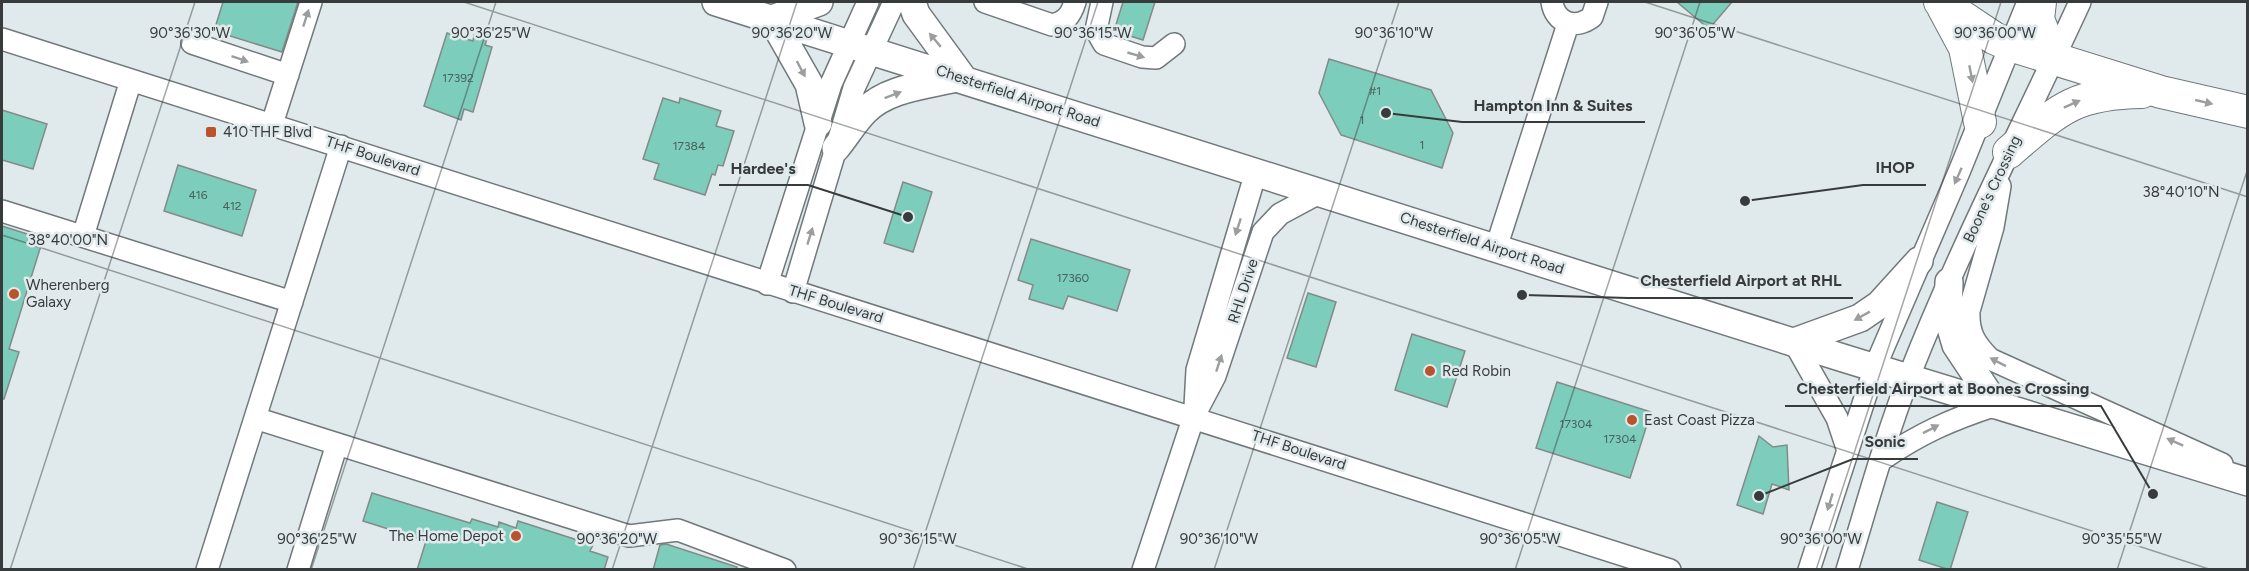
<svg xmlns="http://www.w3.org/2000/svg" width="2249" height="571" font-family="Figtree,sans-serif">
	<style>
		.building { fill: #7ccdbb; stroke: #828b88; stroke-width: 1.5 }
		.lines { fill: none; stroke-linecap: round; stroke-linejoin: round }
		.minor-casing { stroke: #70787a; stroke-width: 24 }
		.major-casing { stroke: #70787a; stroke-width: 30 }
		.highway-casing { stroke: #70787a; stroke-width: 34 }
		.minor { stroke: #fff; stroke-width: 21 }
		.major { stroke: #fff; stroke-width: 27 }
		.highway { stroke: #fff; stroke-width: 32 }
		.oneway { fill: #9c9d9e }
		.ticks { fill: none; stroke: #383b3c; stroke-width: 1.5; stroke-opacity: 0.45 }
		.poi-dot { fill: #ba522c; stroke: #e0eaec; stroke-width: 2 }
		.labels { text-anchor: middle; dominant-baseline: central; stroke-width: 5; stroke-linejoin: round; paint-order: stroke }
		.number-label { font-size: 12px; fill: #49605c }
		.street-label { font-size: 15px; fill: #383b3c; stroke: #e0eaec }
		.poi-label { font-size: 15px; fill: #383b3c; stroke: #e0eaec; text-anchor: start }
		.ticks-label { font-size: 15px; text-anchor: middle; fill: #383b3c; stroke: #e0eaec; stroke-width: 5; stroke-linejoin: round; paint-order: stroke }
		.leader { fill: none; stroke: #383b3c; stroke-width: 2 }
		.callout-dot { fill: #383b3c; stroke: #e0eaec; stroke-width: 2 }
		.callout-label { font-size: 16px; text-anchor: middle; font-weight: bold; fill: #383b3c; stroke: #e0eaec; stroke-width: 5; stroke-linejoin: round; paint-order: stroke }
	</style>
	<rect width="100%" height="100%" fill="#e0eaec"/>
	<path class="building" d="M223,2H298L282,52L214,31Z
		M1123,2H1155L1143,40L1114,31Z
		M1677,2H1732L1709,29Z
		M447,33L473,41L474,35L487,39L485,45L492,47L473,112L464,109L461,120L424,106Z
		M1329,59L1431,90L1453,133L1442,168L1341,135L1319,93Z
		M663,98L679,103L680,98L721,111L716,126L734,131L723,166L718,165L715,175L712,174L705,195L654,179L659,164L643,159Z
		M2,110L47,124L33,169L2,160Z
		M178,165L256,190L242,236L164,211Z
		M903,182L932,192L913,252L884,243Z
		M2,226L43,239L9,349L19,352L4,399H2Z
		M1031,239L1130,270L1117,311L1068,296L1063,309L1029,299L1033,285L1018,280Z
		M1308,293L1336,302L1316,367L1287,358Z
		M1412,334L1465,351L1447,407L1395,390Z
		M1557,382L1651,412L1630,478L1536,448Z
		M1759,436L1773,447L1787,445L1789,490L1772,484L1763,514L1737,505Z
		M372,493L470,523L472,519L498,527L499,522L516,528L518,521L593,545L590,551L608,557L604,570H417L426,541L363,521Z
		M1937,502L1968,512L1950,570L1919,560Z
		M666,544L737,567V570H653L660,545Z"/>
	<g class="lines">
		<defs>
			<path id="minor" d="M985,2L1052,25C1066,22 1071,15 1075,2
				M1102,2L1096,30L1104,44L1142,57L1156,58L1174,44
				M1552,2C1555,23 1575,30 1592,17L1597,2
				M2,39L1670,570
				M192,43L288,75
				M272,124L311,2
				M2000,186L1993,227L1969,311C1968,333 1975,344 1990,359L2222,464
				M2,211L292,302
				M83,236L131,80
				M1496,248L1568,24
				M767,284L831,84L868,2
				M793,292L854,88L894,2
				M1794,342L1837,418L1847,448
				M1195,406L1197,370L1256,172
				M255,418L629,536L678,530L785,570
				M1881,460C1921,433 1950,420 1996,405
				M207,570L341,146
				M298,570L337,444
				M1143,570L1194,416L1215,376L1263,232L1280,214L1321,192
				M1809,570L1875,367L1959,172L2028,2
				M1847,570C1867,505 1885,438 1910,374C1960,247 2023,126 2080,2"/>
			<path id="major" d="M716,2L1843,358L2248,482
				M912,2L916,14L962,77
				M772,19L809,84L818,123
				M772,19L819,2
				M836,148C846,136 854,122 865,111C888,87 930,85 960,77
				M1949,282L1948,318L1956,345L1996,405
				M1794,342L1860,318L1879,305L1919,261"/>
			<path id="highway" d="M1940,2L1994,38L2010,45L2161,92L2248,112
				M2040,2L2038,19L2054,60
				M1943,7L1965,48L1980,122
				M2009,152C2059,109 2074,93 2142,92"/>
		</defs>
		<use href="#minor" class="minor-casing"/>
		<use href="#major" class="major-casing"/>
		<use href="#highway" class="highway-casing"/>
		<use href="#minor" class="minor"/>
		<use href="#major" class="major"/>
		<use href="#highway" class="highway"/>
	</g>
	<defs><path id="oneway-solid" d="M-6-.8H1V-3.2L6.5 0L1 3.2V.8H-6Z" transform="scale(1.5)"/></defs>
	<g class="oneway">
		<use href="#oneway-solid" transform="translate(306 18) rotate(-72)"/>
		<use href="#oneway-solid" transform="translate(935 40) rotate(-130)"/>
		<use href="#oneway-solid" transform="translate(1136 55) rotate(16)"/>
		<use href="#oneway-solid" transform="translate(240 59) rotate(19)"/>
		<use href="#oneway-solid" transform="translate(801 69) rotate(62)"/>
		<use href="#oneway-solid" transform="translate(1971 74) rotate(79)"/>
		<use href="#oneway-solid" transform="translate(893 95) rotate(-21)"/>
		<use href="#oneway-solid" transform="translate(2204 102) rotate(13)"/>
		<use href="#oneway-solid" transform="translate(2072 104) rotate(-24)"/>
		<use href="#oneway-solid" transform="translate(1958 176) rotate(114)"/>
		<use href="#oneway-solid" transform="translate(1238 227) rotate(108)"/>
		<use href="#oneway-solid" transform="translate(810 236) rotate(-73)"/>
		<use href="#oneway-solid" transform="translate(1862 316) rotate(151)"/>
		<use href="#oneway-solid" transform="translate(1998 362) rotate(-153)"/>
		<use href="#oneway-solid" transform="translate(1219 363) rotate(-72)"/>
		<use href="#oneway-solid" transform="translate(1931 429) rotate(-27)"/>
		<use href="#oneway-solid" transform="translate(2175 442) rotate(-156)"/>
		<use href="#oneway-solid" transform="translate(1830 502) rotate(107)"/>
	</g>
	<path class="ticks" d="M464,2L2212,570M1645,2L2248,197M2,235L1031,570M10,570L195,2M311,570L496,2M612,570L797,2M913,570L1098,2M1214,570L1399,2M1515,570L1700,2M1816,570L2001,2M2117,570L2248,168"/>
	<g class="poi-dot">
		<rect x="205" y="126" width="12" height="12" rx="3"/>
		<circle cx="14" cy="294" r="6"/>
		<circle cx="1430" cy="371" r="6"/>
		<circle cx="1632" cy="420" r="6"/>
		<circle cx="516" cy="536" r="6"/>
	</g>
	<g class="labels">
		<g class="number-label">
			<text x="458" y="78">17392</text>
			<text x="1375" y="91">#1</text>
			<text x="1362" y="120">1</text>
			<text x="1422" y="145">1</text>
			<text x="689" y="146">17384</text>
			<text x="198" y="195">416</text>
			<text x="232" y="206">412</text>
			<text x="1073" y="278">17360</text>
			<text x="1576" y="424">17304</text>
			<text x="1620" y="439">17304</text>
		</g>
		<g class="street-label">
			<text transform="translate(1018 96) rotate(18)">Chesterfield Airport Road</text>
			<text transform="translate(373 156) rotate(18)">THF Boulevard</text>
			<text transform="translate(1992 189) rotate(-65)">Boone's Crossing</text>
			<text transform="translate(1482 243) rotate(18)">Chesterfield Airport Road</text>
			<text transform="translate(1243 291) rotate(-72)">RHL Drive</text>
			<text transform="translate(836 304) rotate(17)">THF Boulevard</text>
			<text transform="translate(1299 450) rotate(18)">THF Boulevard</text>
		</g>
		<g class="poi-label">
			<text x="223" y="132">410 THF Blvd</text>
			<text x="26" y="285">Wherenberg<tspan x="26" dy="17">Galaxy</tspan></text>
			<text x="1442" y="371">Red Robin</text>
			<text x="1644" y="420">East Coast Pizza</text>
			<text x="504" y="536" text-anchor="end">The Home Depot</text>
		</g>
	</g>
	<g class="ticks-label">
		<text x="190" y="38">90°36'30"W</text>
		<text x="491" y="38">90°36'25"W</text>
		<text x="792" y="38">90°36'20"W</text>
		<text x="1093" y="38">90°36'15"W</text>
		<text x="1394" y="38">90°36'10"W</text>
		<text x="1695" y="38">90°36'05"W</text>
		<text x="1995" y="38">90°36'00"W</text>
		<text x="2181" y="197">38°40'10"N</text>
		<text x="68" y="245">38°40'00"N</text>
		<text x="317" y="544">90°36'25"W</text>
		<text x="617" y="544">90°36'20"W</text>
		<text x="918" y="544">90°36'15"W</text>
		<text x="1219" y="544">90°36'10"W</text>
		<text x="1520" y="544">90°36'05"W</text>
		<text x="1821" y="544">90°36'00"W</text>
		<text x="2122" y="544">90°35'55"W</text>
	</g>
	<path class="leader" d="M1386 113L1462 122H1645M1745 201L1863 185H1926M908 217L808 185H719M1522 295L1628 298H1853M2153 494L2101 406H1785M1759 496L1853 459H1918"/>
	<g class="callout-dot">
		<circle cx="1386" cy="113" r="6"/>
		<circle cx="1745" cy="201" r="6"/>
		<circle cx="908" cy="217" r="6"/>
		<circle cx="1522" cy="295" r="6"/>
		<circle cx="2153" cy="494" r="6"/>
		<circle cx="1759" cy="496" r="6"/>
	</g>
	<g class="callout-label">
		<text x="1553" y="111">Hampton Inn &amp; Suites</text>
		<text x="1895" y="173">IHOP</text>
		<text x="763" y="174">Hardee's</text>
		<text x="1741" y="286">Chesterfield Airport at RHL</text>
		<text x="1943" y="394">Chesterfield Airport at Boones Crossing</text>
		<text x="1885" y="447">Sonic</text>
	</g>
	<rect width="2249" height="571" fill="none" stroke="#383b3c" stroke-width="6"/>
</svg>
